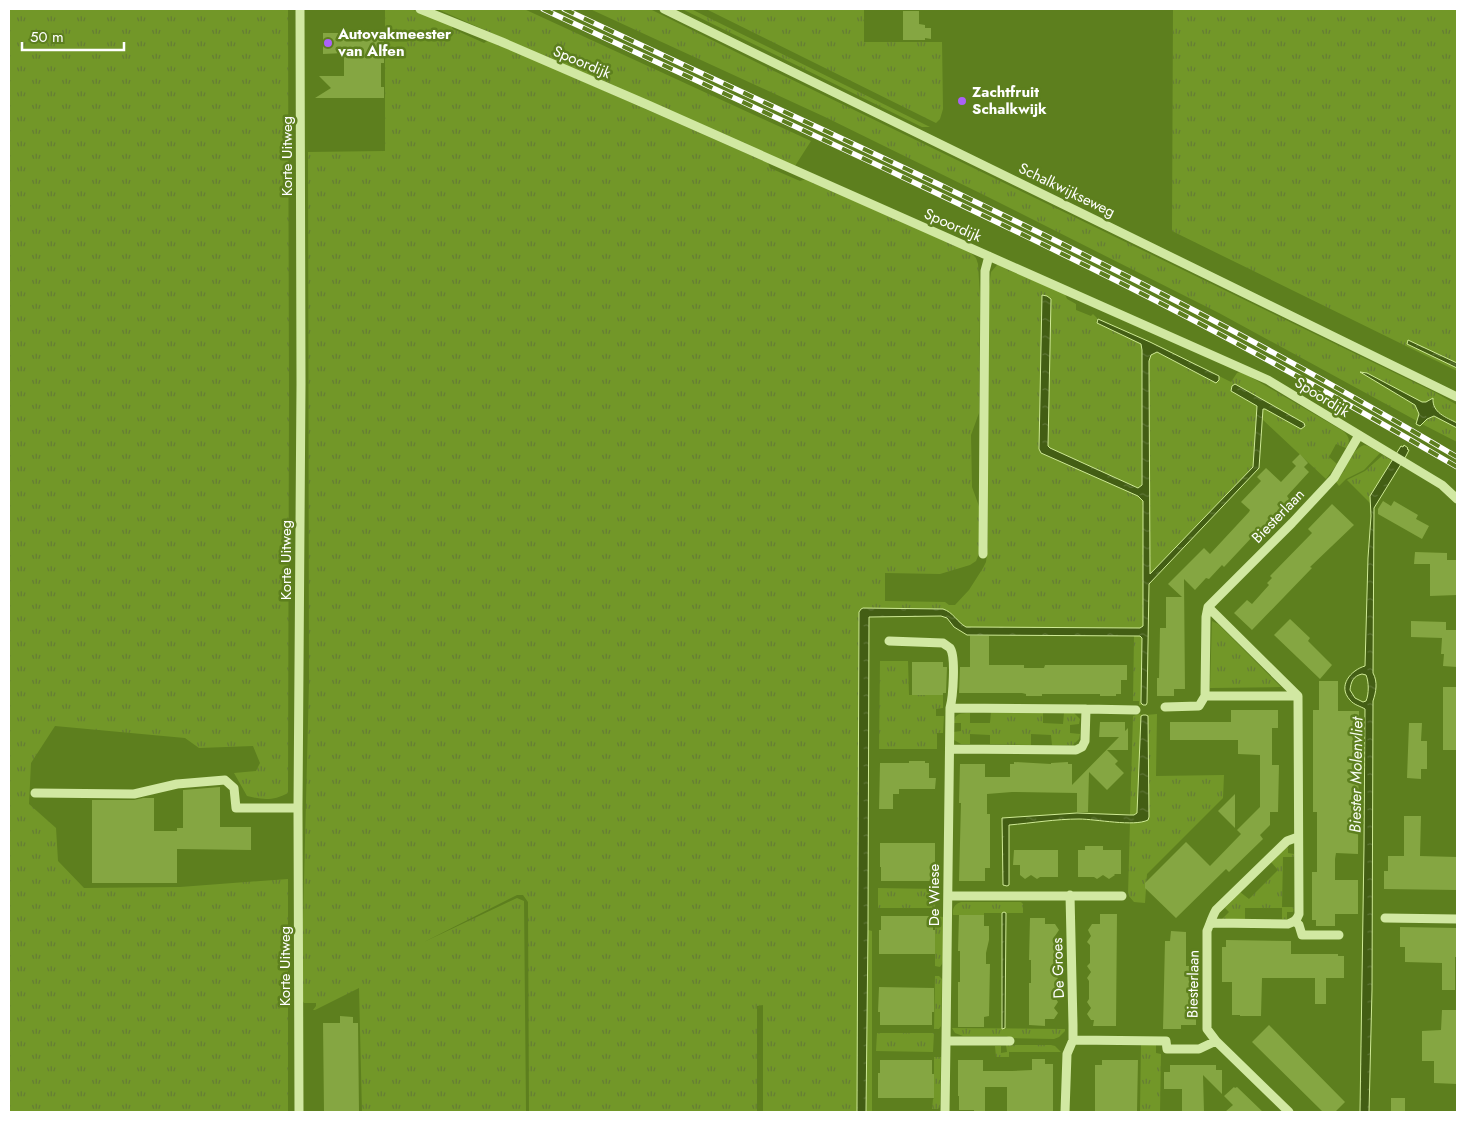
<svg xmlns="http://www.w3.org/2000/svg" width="1466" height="1121" font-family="Jost,sans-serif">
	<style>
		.grass { fill: url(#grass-tufts) }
		.water { fill: url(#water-ripples); stroke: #cfea95; fill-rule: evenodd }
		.building { fill: #85a642 }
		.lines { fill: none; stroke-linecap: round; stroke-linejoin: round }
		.minor { stroke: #d1e8a2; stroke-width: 9 }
		.rail-casing { stroke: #fff; stroke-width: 5.5 }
		.rail { stroke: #5d7f1e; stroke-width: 4; stroke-dasharray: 11; stroke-linecap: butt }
		.poi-dot { fill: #ab61f7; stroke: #5d7f1e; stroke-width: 2 }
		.labels { text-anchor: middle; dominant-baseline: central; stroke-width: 5; stroke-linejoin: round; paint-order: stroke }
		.poi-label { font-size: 15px; font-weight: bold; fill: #fff; stroke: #5d7f1e; text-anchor: start }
		.street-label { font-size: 15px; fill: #fff; stroke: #5d7f1e }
		.water-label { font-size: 16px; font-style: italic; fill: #f9fdf3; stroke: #5d7f1e }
	</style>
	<defs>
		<pattern id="grass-tufts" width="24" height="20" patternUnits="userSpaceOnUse" patternTransform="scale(1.25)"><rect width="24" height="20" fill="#729728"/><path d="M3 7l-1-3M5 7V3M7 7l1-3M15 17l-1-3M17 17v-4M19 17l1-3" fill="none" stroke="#657d35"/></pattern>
		<pattern id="water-ripples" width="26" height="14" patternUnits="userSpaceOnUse" patternTransform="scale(1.25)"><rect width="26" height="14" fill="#435e14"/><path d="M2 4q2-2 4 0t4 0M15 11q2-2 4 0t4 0" fill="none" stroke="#5f7637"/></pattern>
	</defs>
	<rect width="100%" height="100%" fill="#5d7f1e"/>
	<path class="grass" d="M9,9H288L289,395L288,793C273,801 263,800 247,796L234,773L256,771L260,763L253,746L199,748L185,738L55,726L31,763L29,804L56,828L58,861L84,888L180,887L288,879V1112H9Z
		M385,9H411L451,25L453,29L484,43L489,40L768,163L770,168L800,181L806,179L970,252L976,258L978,264L980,296L979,413L971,435L972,487L980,509V546L978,556L976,561L970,565L940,574L885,573V601L945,602L949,605H955L969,590L983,568L986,562L988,546V294L991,272L998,264L1065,294L1067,299L1076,304V310L1091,316L1093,314L1098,319L1096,321L1097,323L1141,344L1142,350L1141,486L1138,488L1050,448L1048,446L1051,299L1039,449L1042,453L1138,496L1143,501V626L1140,628L966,627L956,621L949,611L859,612L857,1112H763V1005L757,1006V1112H529L528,902L523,895H517L424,942L517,898L524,901L526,1112H362L359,988L315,1010H313L316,1006V1003H304L301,999L309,683L308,152L385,151Z
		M437,9H524L811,141L795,166Z
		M590,9H650L772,70L1436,393L1457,405V423L1438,412L1434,409L1430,399L1426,402H1422L1367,373L1362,372L1415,405L1419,414L1417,421L1219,313L986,196L825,117Z
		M682,9H691L930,127H922Z
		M706,9H864V42H942L943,109L940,119L936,123Z
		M1173,9H1457V371L1172,231Z
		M1157,352L1216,383L1219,380V376L1231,382L1237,373L1240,372L1249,376L1343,431C1349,436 1351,441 1346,448L1336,444L1329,457L1337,464L1326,479L1262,419L1263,409H1265L1303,428L1304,423L1235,384L1232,386L1231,391L1257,406L1253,467L1150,575L1149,361L1151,354Z
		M1434,415L1457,428V442L1422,424L1427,419Z
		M1364,445L1368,446L1380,453L1364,470L1346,479L1339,486L1336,482C1347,471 1349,451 1364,445Z
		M1383,455L1392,461L1370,496V503L1347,480L1365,471Z
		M1212,621L1218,624L1281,687L1210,688Z
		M1134,636H1140L1142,638L1141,703L1143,705H1139V701H1133Z
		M880,661H908L909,695H943V708L936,709V716H944L943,733H937V749H879Z
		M991,712L1043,713V723L1063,724L1064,713H1074L1080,719L1079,724L1070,725V733L1080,734L1079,739L1073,745H1052L1051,735L1031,734V745L990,744V735L970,734V744H961L954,740L953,732L961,731V723H953C955,713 961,713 970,713V723H990Z
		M1139,714L1143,715L1141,717L1138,810L1137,813L1134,815H1130L1133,716Z
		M1157,714L1156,776L1224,775L1223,798L1147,874L1145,903L1134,902L1128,895L1130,822H1144L1148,717L1146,715Z
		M1287,847L1288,848V853L1294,854V857H1283L1282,907H1294L1293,912H1287V919H1282V908H1245V919H1222L1229,912L1225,908L1240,892L1249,899L1278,870L1271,862Z
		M878,888L936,889L935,908H878Z
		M961,902H1021L1023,904V913H984V915H953C952,908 955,904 961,902Z
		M935,916L943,917V959L942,964L940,967L935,966Z
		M868,930L872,931V1112H866Z
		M935,976H939L942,979L941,1026L939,1029H934Z
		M952,1028L1065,1029V1031L1059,1037L1054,1039L1009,1038L1007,1036H963L955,1033Z
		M877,1033H934L933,1052L876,1051Z
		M1006,1045H1051L1055,1046L1061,1052H1009V1057H996L995,1046H1001V1053L1007,1052Z
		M1141,1045H1156V1053L1161,1054L1160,1112H1140Z
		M934,1057H941L940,1107L938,1109H932L933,1099L934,1098Z"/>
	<path class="water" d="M1042,295L1047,296L1051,299L1048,446L1050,448L1138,488L1142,485V350L1141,344L1097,323L1098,319L1150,342L1219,376V380L1216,383L1157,352L1151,355L1149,361L1150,574L1253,467L1257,406L1231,391L1232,386L1235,384L1304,423L1305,426L1301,429L1265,409H1263L1259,468L1149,584L1147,703L1146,705H1143L1141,703L1142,638L1140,636L967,635L954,627L947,618L941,616L869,617L868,930L866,1112H857L859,612L861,609L863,608L943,609C953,612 957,622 966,627L1140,628L1143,626V501L1138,496L1041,453L1039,449Z
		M1408,340L1457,363V368L1407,344Z
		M1360,372L1367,373L1422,402H1426L1433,398C1432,413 1446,417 1457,423V428L1434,416L1427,419L1420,426L1416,424L1419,414L1415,405Z
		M1404,445L1408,448L1407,449L1409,450L1406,456L1374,508L1373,673C1378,682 1376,692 1373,701L1372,990L1369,1112H1360L1364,846L1365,709C1360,706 1354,705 1350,700C1337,686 1351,670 1365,666L1368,558L1371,516L1370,496L1401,446L1403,447ZM1362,674L1366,675C1369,682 1369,694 1366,701L1363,702L1355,698L1350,690C1351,682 1353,676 1362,674Z
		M1143,715H1146L1148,716L1149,817L1148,820C1134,827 1096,819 1079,819C1056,819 1032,823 1009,825V885L1007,886L1003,885L1002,818L1077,813L1130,815H1134L1137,813L1141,716Z
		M1004,912L1006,913L1005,1028L1002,1029V913Z"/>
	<path class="building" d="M903,11H919V24L925,25V28H931V39L925,38V40H903Z
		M323,33H362V34L384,35V63H381V87H384V98H315L331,88L319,76H344V53L323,54Z
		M1300,454L1308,463L1304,467L1309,472L1287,496L1289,499L1267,522L1269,524L1256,537L1254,535L1224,567L1222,565L1209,579L1206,578L1195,590L1184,579L1185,689H1174V696H1157V678H1159L1160,628H1166V597H1182L1168,584L1204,548L1210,554L1249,512L1250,510L1241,502L1261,481L1257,477L1266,468L1281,482L1296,466L1292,462Z
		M1383,501L1391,506L1394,501L1418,515L1416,519L1429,526L1422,539L1378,514V509Z
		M1332,504L1354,525L1310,567L1312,568L1252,630L1234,613L1247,600L1252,604L1269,585L1267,583L1272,578L1270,576L1312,533L1308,529Z
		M1415,552L1447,553V560H1457V595L1430,596V564H1414Z
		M1290,619L1310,638L1308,641L1332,665L1320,679L1274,635Z
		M1411,621L1446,622V630H1457V667L1443,666L1444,654H1441L1442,638L1411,637Z
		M970,636H989V665H1024V668H1044L1045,665H1127V680H1121V694H1116V696H1100V694H1042V696H1026V694L1022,693H959L960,667H970Z
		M912,662H943V667H947L946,693H943V695H912Z
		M1319,681H1338V711H1359L1358,854L1336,853L1335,859V880H1358V914H1335V926H1316V920H1312V872H1317V812H1313V710H1319Z
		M1443,687H1457V750H1443Z
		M1231,710H1278V728H1272V765H1279L1278,812H1270V825L1260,835L1263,839L1229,872L1226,869L1176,918L1145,888V883L1186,842L1210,866L1241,834L1237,830L1260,807V755L1238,754V740H1170V722H1231Z
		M1100,722H1125V731L1128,728V750H1107L1118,761L1115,764L1124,773L1107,790L1089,772L1088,812H1077V793L1012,792L987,794V814H990V868H985V881H959L961,803H959L960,764H985V777H1010V764H1014V762L1051,764V763L1068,762V764H1072V785L1119,737H1099Z
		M1409,723H1422L1421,741H1427V769H1421V779L1407,778Z
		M909,761H925V763H929V778H936L935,789H899V794H893V809H879L880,763H909Z
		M220,787V827H251V850L177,849V883H92V800H134L143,798H154V831H177V828H183V790Z
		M1235,794V828L1218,811Z
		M1404,816H1421L1420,856L1457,857V890L1384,889V871H1388V856H1404Z
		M880,843H935V868H933V881H881V867H880Z
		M1085,846H1103V850H1121V874H1114L1115,875L1109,879L1103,875L1097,879L1094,877H1078V850H1085Z
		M1014,850H1058V877H1040L1037,879L1031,875L1025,879L1020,875V865H1013Z
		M1100,914H1117L1116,1026H1093L1094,1020H1091L1087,1014L1091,1008L1087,1002L1089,999V981L1087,978L1091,972L1087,966L1090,963V945L1087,942L1091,936L1088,930L1092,924H1100Z
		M959,915H984V926H989V940L986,953V964H990L989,1016L984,1017V1027H958V982H960V951H958Z
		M881,916H933V930H935V954H879V930H881Z
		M1030,918H1045V924H1055L1059,930L1055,936L1059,942L1056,945V963L1059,966L1055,972L1058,978L1056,981V999L1058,1002L1054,1008L1058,1013L1054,1019H1045V1026L1029,1025V983H1031V960H1029Z
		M1400,927L1457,928V957H1455V990H1442V963L1405,962V947H1400Z
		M1171,931L1186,932V966H1196V1025H1181V1029H1163L1165,941H1170Z
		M1226,940L1291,941V954H1338V956H1344V978H1326V1004H1315V978H1262L1261,1016H1240V1015H1232V982H1222V947H1226Z
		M879,987L934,988V1012H932V1025H880V1012H878Z
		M1442,1010H1457V1084L1434,1083V1061H1422V1031L1441,1030Z
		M340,1016L353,1017V1023H358L359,1112H324L323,1023H340Z
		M1269,1025L1345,1102L1335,1112H1323L1252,1042Z
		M1032,1059H1045V1064H1053V1112H1007V1087H985V1112H974V1110H959V1096H958V1060H983V1071H1012L1032,1070Z
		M880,1060H932V1074H934V1098H878V1073H880Z
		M1102,1060H1138L1137,1112H1095V1065H1102Z
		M1170,1065H1216V1070H1222V1094L1203,1075L1204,1112H1182V1089H1164V1072H1170Z
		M1234,1087L1235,1088L1237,1087L1263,1112H1225L1233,1105L1224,1096Z
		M1391,1098H1405V1112H1391Z"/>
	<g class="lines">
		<path class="minor" d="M420,9L502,42L648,105L1268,380L1442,485L1457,499
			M664,9L1457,397
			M983,554L985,271L989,256
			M1208,607L1298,696C1299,768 1298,841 1299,914C1297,920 1294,922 1288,924L1215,923L1211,924
			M889,641L943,643C944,644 949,647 950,648C956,656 953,697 950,708L946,1041
			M1298,696H1205L1206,617L1208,607L1292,523L1334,478L1359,435
			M1165,707L1199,706L1205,696
			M1086,709L1136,710
			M950,749L1076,750L1082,747L1085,741L1086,709L950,708
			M35,793L134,794L177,784L225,780L234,788L236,808H298
			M948,896H1122
			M1385,918L1457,919
			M1295,921L1299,925L1302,935H1339
			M1073,1040L1166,1041L1167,1049H1199L1216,1041
			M299,1112L298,808L301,384L300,9
			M945,1112L946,1041H1010
			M1065,1112L1067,1054L1073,1040V1025L1070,895
			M1289,1112L1216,1041L1207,1029V931C1210,924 1212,917 1216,910L1287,841L1298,837"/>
		<defs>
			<path id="rail" d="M543,9C735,99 929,187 1119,282C1234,340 1346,402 1457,467
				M564,9C768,105 975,198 1176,301C1271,350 1365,403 1457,457"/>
		</defs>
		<use href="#rail" class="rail-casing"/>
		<use href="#rail" class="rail"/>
	</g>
	<g class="poi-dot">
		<circle cx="328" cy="43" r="5"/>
		<circle cx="962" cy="101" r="5"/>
	</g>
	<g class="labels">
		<g class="poi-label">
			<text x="338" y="34">Autovakmeester<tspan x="338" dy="17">van Alfen</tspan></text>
			<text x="972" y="92">Zachtfruit<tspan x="972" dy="17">Schalkwijk</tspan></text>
		</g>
		<g class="street-label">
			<text transform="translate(582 62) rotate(23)">Spoordijk</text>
			<text transform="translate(287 156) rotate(-90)">Korte Uitweg</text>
			<text transform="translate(1067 190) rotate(26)">Schalkwijkseweg</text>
			<text transform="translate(953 225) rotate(24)">Spoordijk</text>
			<text transform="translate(1322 397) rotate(32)">Spoordijk</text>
			<text transform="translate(1278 516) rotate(-46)">Biesterlaan</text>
			<text transform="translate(286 560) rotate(-90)">Korte Uitweg</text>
			<text transform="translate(934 895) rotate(-90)">De Wiese</text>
			<text transform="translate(285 966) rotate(-90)">Korte Uitweg</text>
			<text transform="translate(1058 968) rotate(-92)">De Groes</text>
			<text transform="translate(1193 984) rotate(-89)">Biesterlaan</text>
		</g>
		<g class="water-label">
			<text transform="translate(1356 775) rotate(-89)">Biester Molenvliet</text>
		</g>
	</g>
	<rect width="1466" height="1121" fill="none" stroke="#ffffff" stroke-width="20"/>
	<path d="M22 42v8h102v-8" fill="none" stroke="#ffffff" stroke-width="2.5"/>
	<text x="30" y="42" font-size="15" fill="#ffffff" stroke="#5d7f1e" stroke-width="4" paint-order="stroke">50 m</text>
</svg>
